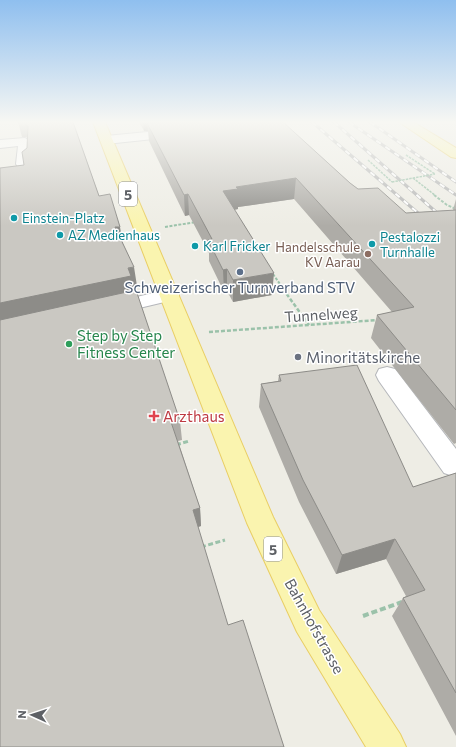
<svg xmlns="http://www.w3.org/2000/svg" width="456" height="747" font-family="Commissioner,sans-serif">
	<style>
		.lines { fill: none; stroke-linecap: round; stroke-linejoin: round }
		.minor-casing { stroke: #b5b7bb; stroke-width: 2 }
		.major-casing { stroke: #e9ce64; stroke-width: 2 }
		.path-far4 { stroke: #9bc2aa; stroke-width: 1.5; stroke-dasharray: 2.5 1; stroke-linecap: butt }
		.path-far3 { stroke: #9bc2aa; stroke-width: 2; stroke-dasharray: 3 1.5; stroke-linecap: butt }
		.path-far2 { stroke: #9bc2aa; stroke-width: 2.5; stroke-dasharray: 4 2; stroke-linecap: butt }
		.path-far1 { stroke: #9bc2aa; stroke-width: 3; stroke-dasharray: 5 2.5; stroke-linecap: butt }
		.path { stroke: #9bc2aa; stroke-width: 4; stroke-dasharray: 6 3; stroke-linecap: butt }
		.minor { fill: #fff; fill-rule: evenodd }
		.major { fill: #faf4af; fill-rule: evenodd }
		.rail-casing { stroke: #b5b6b6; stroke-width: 3 }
		.rail { stroke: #fff; stroke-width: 2; stroke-dasharray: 5.5; stroke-linecap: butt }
		.path-bridge { stroke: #9bc2aa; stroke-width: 1.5; stroke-dasharray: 2.5 1; stroke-linecap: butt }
		.wall { fill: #aeaca7 }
		.shaded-wall { fill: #8d8c88 }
		.building { fill: #cac8c2; stroke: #8d8c88 }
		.culture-dot { fill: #0f9aa8; stroke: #fff; stroke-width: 1.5 }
		.education-dot { fill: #8d6e63; stroke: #fff; stroke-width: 1.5 }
		.service-dot { fill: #5c6f8a; stroke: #fff; stroke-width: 1.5 }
		.leisure-dot { fill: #2e9e5b; stroke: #fff; stroke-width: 1.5 }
		.worship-dot { fill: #6b7280; stroke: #fff; stroke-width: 1.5 }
		.health-dot { fill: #e0444e; stroke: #fff; stroke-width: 1.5 }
		.labels { text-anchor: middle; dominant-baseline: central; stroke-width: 3; stroke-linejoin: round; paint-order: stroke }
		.far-culture-label { font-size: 13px; fill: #0d838f; stroke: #fff; text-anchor: start }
		.far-education-label { font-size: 13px; fill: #785e54; stroke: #fff; text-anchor: end }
		.shield { fill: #fff; stroke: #8e9093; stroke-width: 1 }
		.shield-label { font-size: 14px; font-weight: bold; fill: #5d6065 }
		.service-label { font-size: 15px; fill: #4e5e75; stroke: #fff }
		.street-label { font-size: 15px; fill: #5d6065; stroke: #fff }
		.leisure-label { font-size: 15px; fill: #27864d; stroke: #fff; text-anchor: start }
		.worship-label { font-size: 15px; fill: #5b616d; stroke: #fff; text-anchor: start }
		.health-label { font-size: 15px; fill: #be3a42; stroke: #fff; text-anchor: start }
	</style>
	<rect width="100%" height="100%" fill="#eeede5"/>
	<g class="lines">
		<defs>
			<path id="minor" d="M178,129L182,130L184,133L182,136L106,144L100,140L106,136Z
				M25,138L31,142L30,164L28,167H18L16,164L18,146L0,148V140Z
				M170,289L177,291L179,295L177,299L110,315L103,313L100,309L103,305Z
				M387,367L395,369L456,449V475L453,476L444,473L379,381L376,375L379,369Z"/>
			<path id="major" d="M93,122H105L273,517L319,610L400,734L406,747H366L297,632L247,523Z
				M399,122H413L456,148V158L451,157Z"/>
		</defs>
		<use href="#minor" class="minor-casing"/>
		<use href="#major" class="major-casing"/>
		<path class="path-far4" d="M406,155L435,174
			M368,160L392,182
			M413,178L436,196"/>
		<path class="path-far3" d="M434,195L447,205L456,209
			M165,227L196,222
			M273,274L284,290"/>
		<path class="path-far2" d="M283,289L309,325
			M209,332L378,320"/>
		<path class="path-far1" d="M176,445L189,441
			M201,547L225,540"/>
		<path class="path" d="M363,616L402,602"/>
		<use href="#minor" class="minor"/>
		<use href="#major" class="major"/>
		<defs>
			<path id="rail" d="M312,122L425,219
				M334,122L444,219
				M349,122L456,195
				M370,122L456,182"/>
		</defs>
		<use href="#rail" class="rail-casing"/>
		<use href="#rail" class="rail"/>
		<path class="path-bridge" d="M392,182L435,174"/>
	</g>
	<path class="wall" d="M18,122H73L99,196L123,244L137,286L133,287V291L180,421L182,440L178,441L200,508L201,526L198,527L0,747L24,165L27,148L28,138L26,137H22Z
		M139,122H283L350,183L358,189L406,213L453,210L456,199V443L454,444L371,338L377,315L392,312L294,199L238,207V209L234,210L272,295L233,302L227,291L224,292L209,261V253L189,215L185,216L149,141L148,131H144Z
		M279,375L413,487L456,473V736L392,616L403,598L406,596L386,559L336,574L299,502L259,407L261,384L278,381Z"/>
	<path class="shaded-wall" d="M143,122H248L147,123L148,131H144Z
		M296,178L294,199L238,207V209L223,212V191L236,187Z
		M188,194L189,215L185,216L184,195Z
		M115,227H120L123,245Z
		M134,267L137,286L133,287L134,295L0,324V303Z
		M227,269V291L224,292L223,270Z
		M274,273L272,295L233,302V280Z
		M200,508L201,526L195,528L193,510Z
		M395,539L386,559L336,574L342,555Z"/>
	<path class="building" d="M22,122H73L99,196L110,194L120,227H115L134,267L128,268L131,276L0,303V168L24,165L22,152L27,148L28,126Z
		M160,122H283L350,183L358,189L378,188L406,213L456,210V410L377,315L414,307L296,178L236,187L238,189L223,191L274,273L233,280L227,269L223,270L208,240L212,239L188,194L184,195L147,123Z
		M136,290L180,421L171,422L200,508L193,510L228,625L243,620L284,747H0V320Z
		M357,365L413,487L456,473V693L403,598L425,590L395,539L342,555L303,480L261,384L281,381L279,375Z"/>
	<linearGradient id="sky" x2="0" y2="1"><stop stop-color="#8fbfef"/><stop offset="0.54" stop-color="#f7f7f3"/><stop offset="1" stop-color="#f7f7f3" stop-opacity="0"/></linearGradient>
	<rect width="456" height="226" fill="url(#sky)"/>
	<g class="culture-dot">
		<circle cx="14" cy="218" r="4"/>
		<circle cx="60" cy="235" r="4"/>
		<circle cx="372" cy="244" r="4"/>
		<circle cx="195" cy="246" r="4"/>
	</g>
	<circle class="education-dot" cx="368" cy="254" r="4"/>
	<circle class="service-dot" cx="240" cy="272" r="4"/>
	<circle class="leisure-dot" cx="69" cy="344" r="4"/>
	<circle class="worship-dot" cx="298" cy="357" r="4"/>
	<path class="health-dot" d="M152 410h4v4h4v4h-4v4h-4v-4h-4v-4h4z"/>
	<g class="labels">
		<g class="far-culture-label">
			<text x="22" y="218">Einstein-Platz</text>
			<text x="68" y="235">AZ Medienhaus</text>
			<text x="380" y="237">Pestalozzi<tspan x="380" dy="15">Turnhalle</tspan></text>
			<text x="203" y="246">Karl Fricker</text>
		</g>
		<g class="far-education-label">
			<text x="360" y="247">Handelsschule<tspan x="360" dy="15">KV Aarau</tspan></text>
		</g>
		<g class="shield">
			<rect x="119" y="182" width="18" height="24" rx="3"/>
			<rect x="264" y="537" width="18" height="24" rx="3"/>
		</g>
		<g class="shield-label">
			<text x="128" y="194">5</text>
			<text x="273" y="549">5</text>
		</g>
		<g class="service-label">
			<text x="240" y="287">Schweizerischer Turnverband STV</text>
		</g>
		<g class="street-label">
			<text transform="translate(321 314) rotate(-4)">Tunnelweg</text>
			<text transform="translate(315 626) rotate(61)">Bahnhofstrasse</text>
		</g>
		<g class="leisure-label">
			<text x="77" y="335">Step by Step<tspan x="77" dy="17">Fitness Center</tspan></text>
		</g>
		<g class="worship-label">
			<text x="306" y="357">Minoritätskirche</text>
		</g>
		<g class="health-label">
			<text x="163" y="416">Arzthaus</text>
		</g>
	</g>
	<g transform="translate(32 715) rotate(273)" stroke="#ffffff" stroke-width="3" paint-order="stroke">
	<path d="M0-3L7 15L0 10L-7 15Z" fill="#5d6065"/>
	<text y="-6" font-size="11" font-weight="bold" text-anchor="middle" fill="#5d6065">N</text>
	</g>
</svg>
